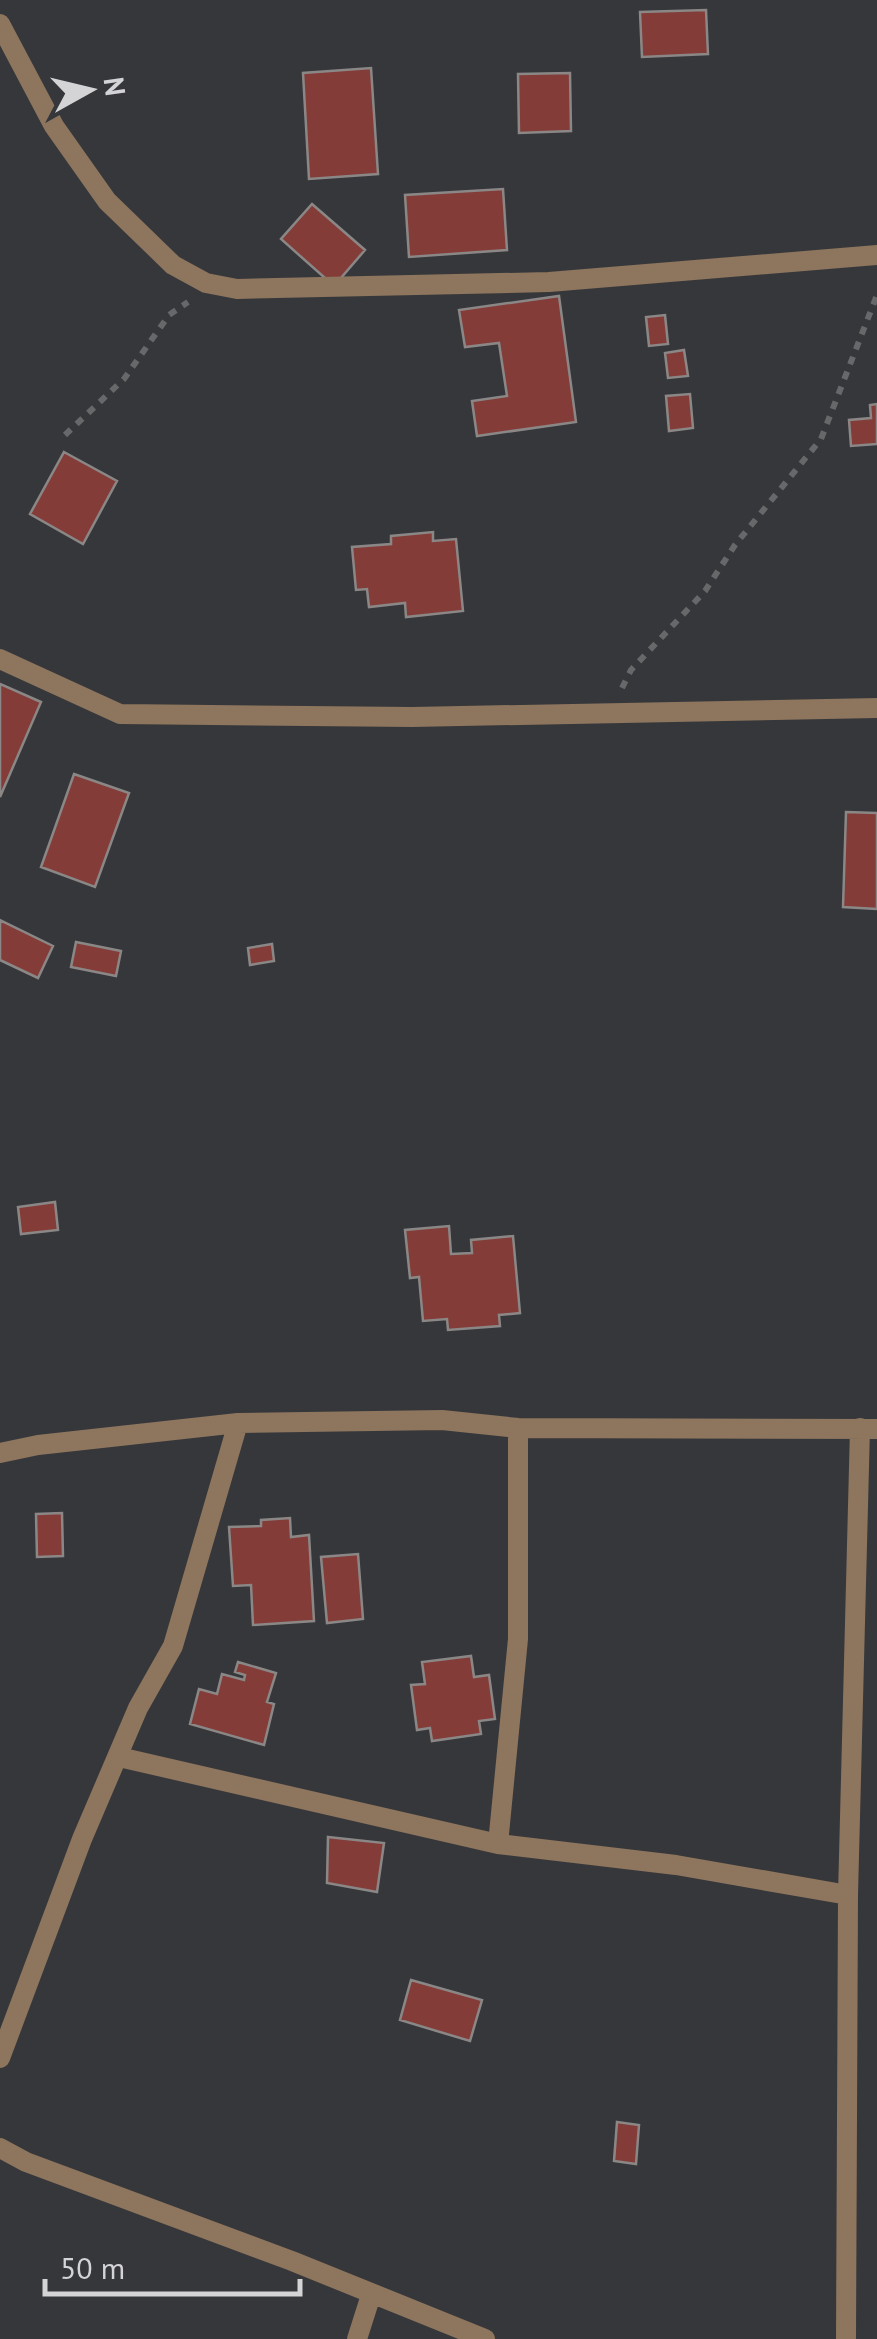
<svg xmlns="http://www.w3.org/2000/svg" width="877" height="2339" font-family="'PT Sans',sans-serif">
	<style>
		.building { fill: #833c38; stroke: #8a8786; stroke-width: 2.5 }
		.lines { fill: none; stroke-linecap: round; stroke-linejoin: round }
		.path { stroke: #67686a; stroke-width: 6; stroke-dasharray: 8 8; stroke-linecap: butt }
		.minor { stroke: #8d755e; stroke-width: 20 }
	</style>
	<rect width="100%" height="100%" fill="#36373a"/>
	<path class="building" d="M706,10L708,54L642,57L640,12Z
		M371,68L378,174L309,179L303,73Z
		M570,73L571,131L519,133L518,74Z
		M503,189L507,250L409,257L405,195Z
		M312,204L365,250L334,286L281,239Z
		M559,296L576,422L477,436L472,401L507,396L499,343L465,347L459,310Z
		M665,315L668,344L649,346L646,317Z
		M684,350L688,376L668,378L665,353Z
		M690,394L693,428L669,431L666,396Z
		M877,404V444L851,446L849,420L871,418L870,405Z
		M64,452L117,481L83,544L30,514Z
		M433,532V541L456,539L463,611L406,617L405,603L369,607L367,589L356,590L352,547L391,544V536Z
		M0,684L41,702L0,797Z
		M74,774L129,793L95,887L41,867Z
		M846,812L877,813V909L843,907Z
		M0,920L53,946L38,978L0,960Z
		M76,942L121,951L116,976L71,967Z
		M272,944L274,961L250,965L248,948Z
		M55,1202L58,1230L21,1234L18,1207Z
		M449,1226L451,1254L472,1253L471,1240L513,1236L520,1313L499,1315L500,1326L448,1330L447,1319L423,1321L419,1277L410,1278L405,1230Z
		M62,1513L63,1556L37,1557L36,1514Z
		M290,1518L291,1537L309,1535L314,1621L253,1625L251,1585L233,1586L229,1527L261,1526V1520Z
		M358,1554L363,1619L327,1623L321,1557Z
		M471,1656L474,1677L489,1675L495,1719L479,1721L481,1734L432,1741L430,1728L417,1730L411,1685L425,1684L422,1662Z
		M238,1662L276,1673L267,1702L274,1704L264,1745L190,1724L199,1689L217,1694L222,1674L244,1680L245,1675L235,1672Z
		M328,1837L384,1843L377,1892L327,1883Z
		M411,1980L482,2000L470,2041L400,2020Z
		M617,2122L639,2125L636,2164L614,2161Z"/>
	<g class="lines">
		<path class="path" d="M65,435L124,379L169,315L188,302
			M622,688L631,670L705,591L735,545L821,439L877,295"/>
		<path class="minor" d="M0,24L54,126L107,201L173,265L206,283L237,289L549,282L877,255
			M0,659L120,714L412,717L877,708
			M0,1453L38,1445L238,1423L442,1420L518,1428L877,1429
			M119,1757L498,1844L676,1865L848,1895
			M498,1844L518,1639V1428
			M0,2058L82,1839L138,1708L173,1646L238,1423
			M0,2148L26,2162L292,2261L485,2339
			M357,2339L371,2295
			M846,2339L848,1895L860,1428"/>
	</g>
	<g transform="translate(90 90) rotate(82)" stroke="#36373a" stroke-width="8" paint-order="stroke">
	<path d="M0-8L18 38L0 25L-18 38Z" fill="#d4d4d6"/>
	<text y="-15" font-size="28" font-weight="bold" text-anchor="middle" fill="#d4d4d6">N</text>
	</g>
	<path d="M45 2279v15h255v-15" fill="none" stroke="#d4d4d6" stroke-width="5"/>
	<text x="60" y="2279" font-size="30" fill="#d4d4d6" stroke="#36373a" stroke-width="8" paint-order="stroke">50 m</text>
</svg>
